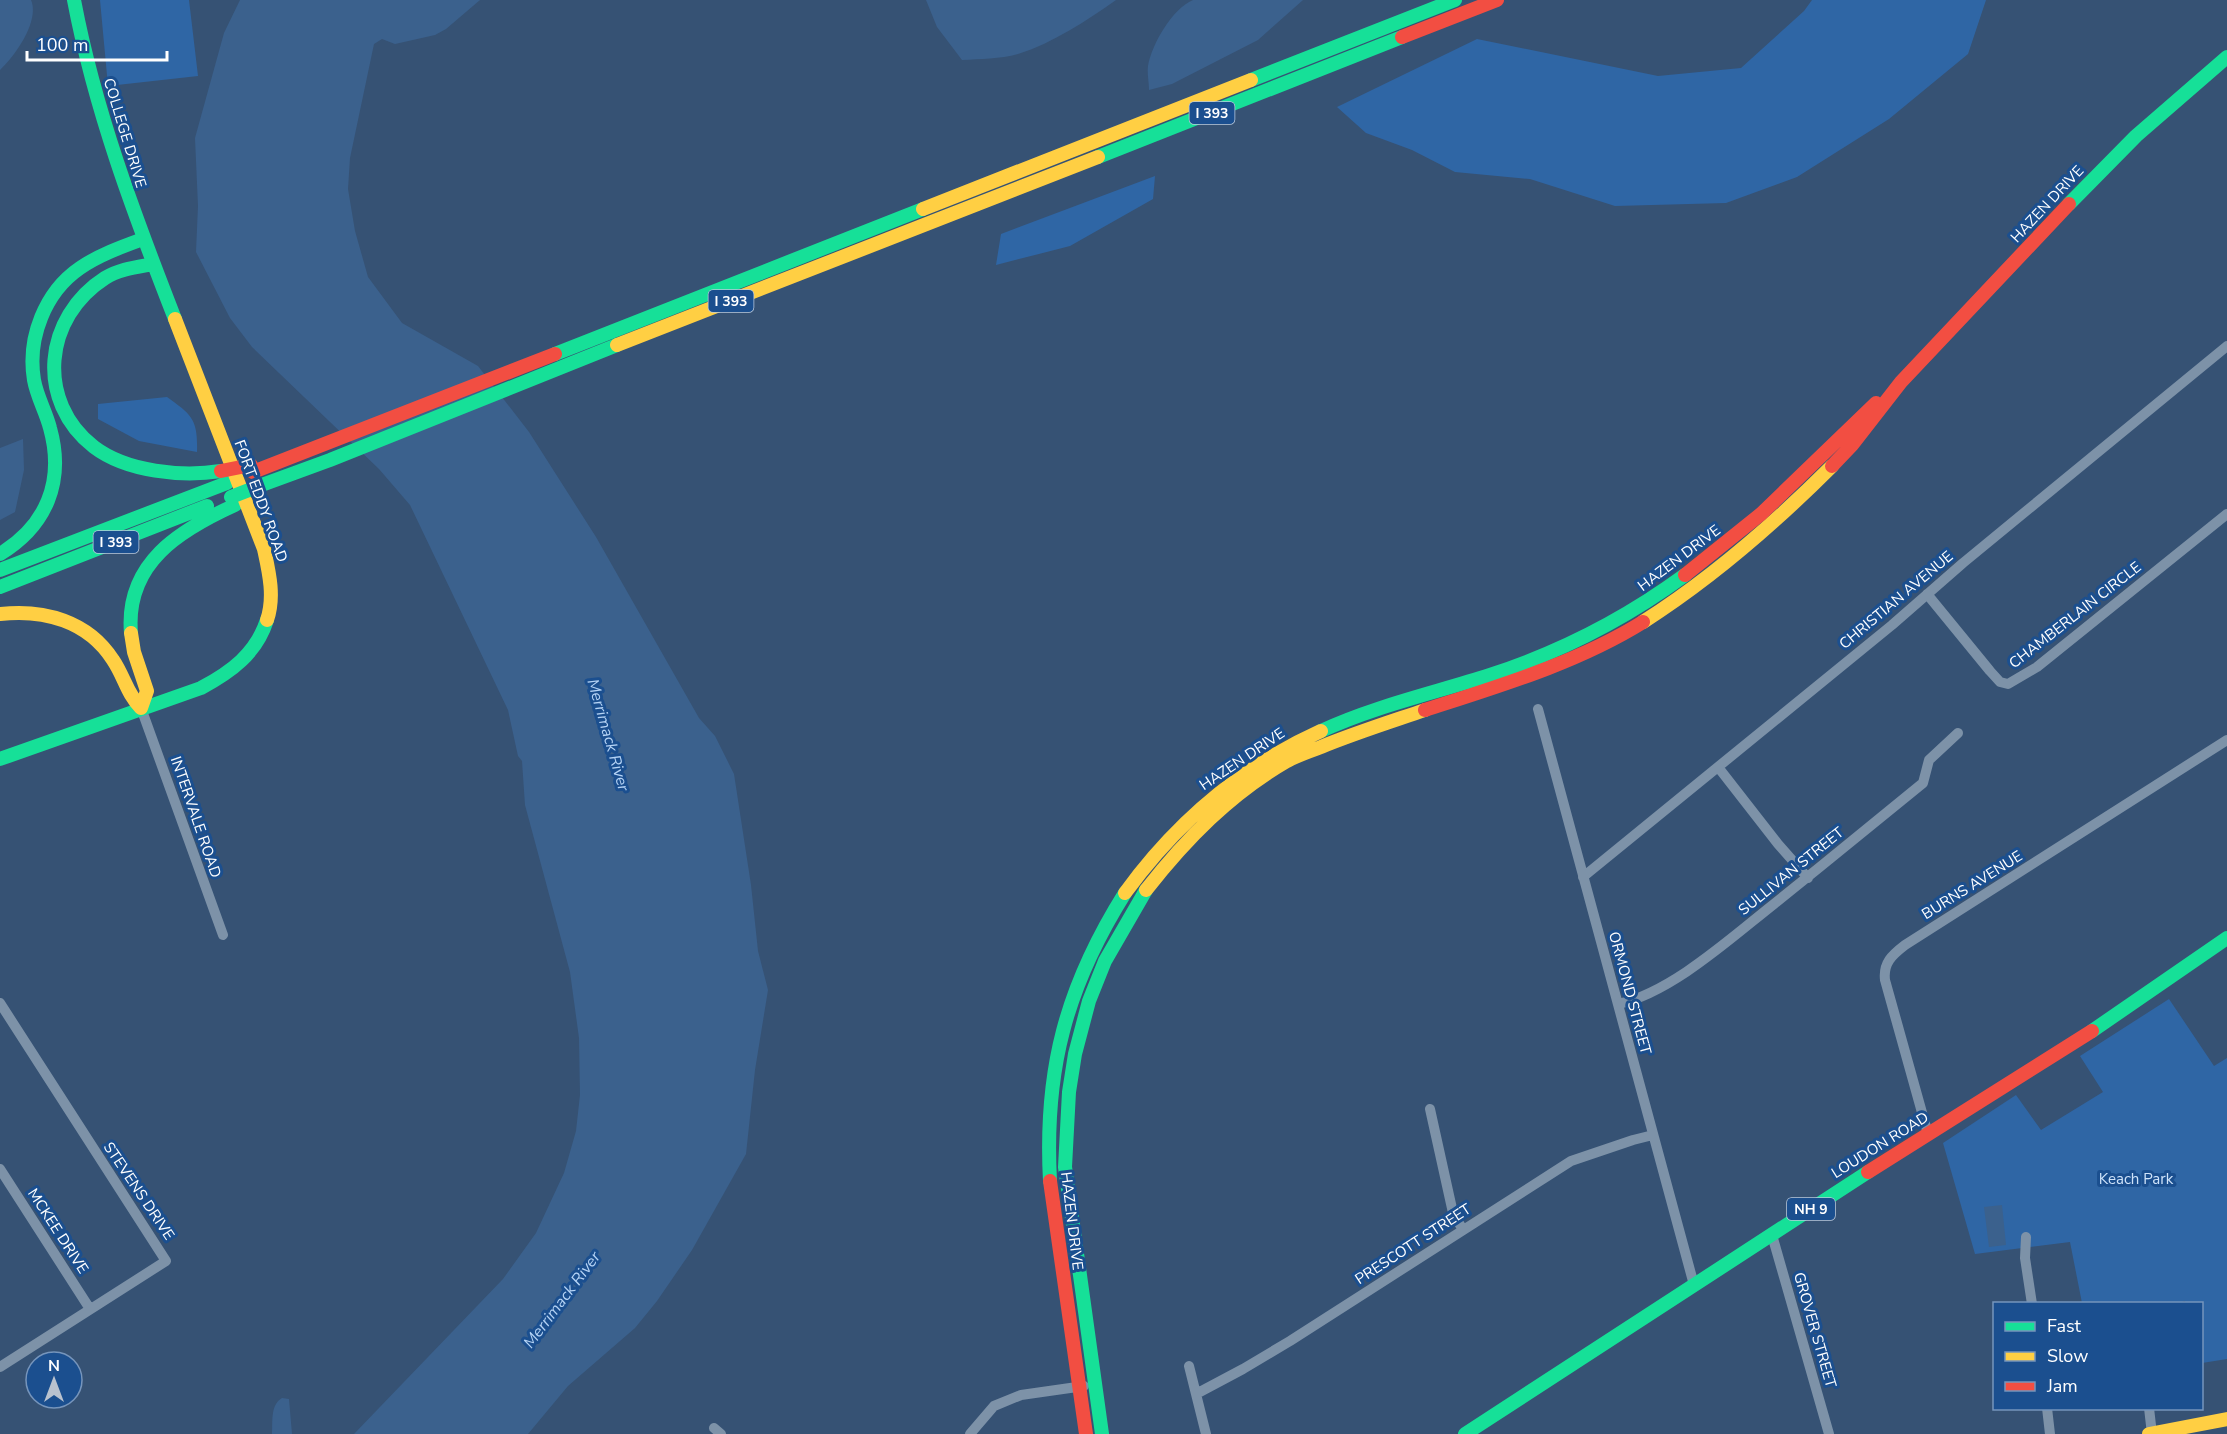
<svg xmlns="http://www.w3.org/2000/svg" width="2227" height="1434" font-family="'Nunito Sans',sans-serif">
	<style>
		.green { fill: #2f66a5 }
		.water { fill: #3b618d }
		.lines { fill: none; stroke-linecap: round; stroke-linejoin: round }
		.street { stroke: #7d92a8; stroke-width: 10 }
		.fast { stroke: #16e098; stroke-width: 14 }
		.slow { stroke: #ffcf43; stroke-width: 14 }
		.jam { stroke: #f24e42; stroke-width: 14 }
		.fast-bridge { stroke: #16e098; stroke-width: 14 }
		.jam-bridge { stroke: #f24e42; stroke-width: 14 }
		.labels { text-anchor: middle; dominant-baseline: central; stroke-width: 6; stroke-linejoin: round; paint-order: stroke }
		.shield { fill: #1b4f8f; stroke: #bbcadd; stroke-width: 1.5 }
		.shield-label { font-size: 14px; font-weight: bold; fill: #fff }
		.street-label { font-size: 15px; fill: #fff; stroke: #1b4f8f }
		.park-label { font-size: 15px; fill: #cfe3fa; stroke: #1b4f8f }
		.water-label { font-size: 16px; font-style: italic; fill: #b5d3f5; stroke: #1b4f8f }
	</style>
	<rect width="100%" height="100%" fill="#365274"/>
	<path class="green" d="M100,0H189L198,76L108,86Z
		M1812,0H1986L1968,54L1889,119L1797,177L1726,203L1615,206L1530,179L1455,172L1412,150L1366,133L1337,107L1477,39L1658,76L1741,68L1804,11Z
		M1155,176L1153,199L1070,246L996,265L1001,234Z
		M167,397C192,415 198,419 197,452L139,441L98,419V404Z
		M2169,999L2214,1066L2227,1058V1359L2202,1363V1304L2186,1303L2185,1301L2175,1304L2082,1303L2070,1242L1975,1254L1943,1143L2016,1095L2041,1130L2103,1092L2080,1056Z"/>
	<path class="water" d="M0,0H31C40,21 15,56 0,70Z
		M240,0H480L446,29L435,35L395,44L382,39L374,44L350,158L348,189L355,231L368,277L402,323L478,366L529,432L596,537L699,718L715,736L734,774L751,885L758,951L768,990L755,1070L746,1154L692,1250L657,1301L635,1328L568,1386L528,1434H354L503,1279L536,1233L564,1173L576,1131L580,1095L579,1038L570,972L525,805L522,761L518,756L508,710L410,505L379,469L252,347L230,318L196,252L198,206L195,138L224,33Z
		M926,0H1116C1086,21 1053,43 1018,54C1000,59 980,59 962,60L937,27Z
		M1193,0H1303L1258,40L1172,84L1149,90C1149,82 1147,74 1148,66C1152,44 1172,9 1193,0Z
		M23,439L24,470L15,512L0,520V448Z
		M2002,1205L2006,1245L1989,1247L1984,1207Z
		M282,1398L289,1399L292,1434H272C273,1422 270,1405 282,1398Z"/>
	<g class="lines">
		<path class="street" d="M1927,594L1990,671L2000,682L2008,684L2037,667L2227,514
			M141,708L223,935
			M1538,709L1694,1285
			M1718,767L1778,844L1808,878
			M1583,877L1892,625L1963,563L2227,346
			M0,1003L166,1261L0,1367
			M1618,1004C1671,993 1732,937 1774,904C1824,864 1874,823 1923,783L1929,760L1958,733
			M1430,1109L1453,1213L1463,1230
			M1928,1134L1885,980C1883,963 1892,955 1905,945L2227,740
			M0,1169L90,1309
			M1772,1235L1829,1434
			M2026,1237L2025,1258L2032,1304
			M1189,1366L1206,1434
			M1196,1394L1243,1369L1290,1341L1571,1161L1633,1140L1653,1135
			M2047,1408L2050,1434
			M2149,1408L2152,1434
			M714,1428L721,1434
			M970,1434L994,1406L1021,1395L1084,1386"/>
		<path class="fast" d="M74,0C95,111 134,214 175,319
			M1251,80L1455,0
			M1098,157L1402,37
			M2069,204L2136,136L2227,57
			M153,264C137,267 119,269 105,278C44,317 35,401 94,447C127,472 182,477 221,471
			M555,354L923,209
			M259,486L330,460L617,345
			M0,554C46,526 65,482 50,428C46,412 37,397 34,380C27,338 45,292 80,268C99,255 121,247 143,239
			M0,570L227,483
			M0,587L207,506
			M131,633C125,563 180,530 235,505
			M1321,731C1375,706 1434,693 1490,675C1561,652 1625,619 1685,575
			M0,759L201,688C231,672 256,654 267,620
			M2092,1031L2227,938
			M1050,1181C1044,1070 1066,987 1125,893
			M1102,1434L1065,1167L1069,1092L1075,1054L1089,1001L1105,961L1146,890
			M1465,1434L1868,1172"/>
		<path class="slow" d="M923,209L1251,80
			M175,319L264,549C269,572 275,597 267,620
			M617,345L1098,157
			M0,614C44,609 88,621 113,660C124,676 127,694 141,708L147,691L134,652L131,633
			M1643,622C1712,578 1774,524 1832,466
			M1146,890C1186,839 1230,794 1287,761C1298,755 1310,751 1321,747C1355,733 1390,722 1425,710
			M1125,893C1176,823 1241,767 1321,731
			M2149,1434L2227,1419"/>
		<path class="jam" d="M1402,37L1497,0
			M1832,466L1852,445L1901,382L2069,204
			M253,472L555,354
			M1685,575L1761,514L1876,403
			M1425,710C1499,686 1577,663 1643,622
			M1868,1172L2092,1031
			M1050,1181L1086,1434"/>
		<path class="fast-bridge" d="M231,497L259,486"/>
		<path class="jam-bridge" d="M221,471L251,465"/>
	</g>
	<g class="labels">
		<g class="shield">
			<rect x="1189.5" y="102" width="45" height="22" rx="4.5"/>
			<rect x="708.5" y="290" width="45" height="22" rx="4.5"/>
			<rect x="93.5" y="531" width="45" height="22" rx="4.5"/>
			<rect x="1787" y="1198" width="48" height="22" rx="4.5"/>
		</g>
		<g class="shield-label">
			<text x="1212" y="113">I 393</text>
			<text x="731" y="301">I 393</text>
			<text x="116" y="542">I 393</text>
			<text x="1811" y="1209">NH 9</text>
		</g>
		<g class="street-label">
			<text transform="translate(125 133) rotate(73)">COLLEGE DRIVE</text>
			<text transform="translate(2047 204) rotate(-47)">HAZEN DRIVE</text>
			<text transform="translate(261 501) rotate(70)">FORT EDDY ROAD</text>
			<text transform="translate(1679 558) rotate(-37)">HAZEN DRIVE</text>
			<text transform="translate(1896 600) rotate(-40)">CHRISTIAN AVENUE</text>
			<text transform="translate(2075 615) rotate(-38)">CHAMBERLAIN CIRCLE</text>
			<text transform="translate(1242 759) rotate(-34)">HAZEN DRIVE</text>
			<text transform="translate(196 817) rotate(71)">INTERVALE ROAD</text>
			<text transform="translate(1791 871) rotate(-39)">SULLIVAN STREET</text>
			<text transform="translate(1972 885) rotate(-32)">BURNS AVENUE</text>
			<text transform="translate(1630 993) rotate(75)">ORMOND STREET</text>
			<text transform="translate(1880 1145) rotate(-32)">LOUDON ROAD</text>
			<text transform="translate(139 1191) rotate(56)">STEVENS DRIVE</text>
			<text transform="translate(1072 1221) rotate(83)">HAZEN DRIVE</text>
			<text transform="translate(58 1231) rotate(57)">MCKEE DRIVE</text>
			<text transform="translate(1413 1244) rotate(-33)">PRESCOTT STREET</text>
			<text transform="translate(1815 1330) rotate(74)">GROVER STREET</text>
		</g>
		<g class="park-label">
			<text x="2136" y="1179">Keach Park</text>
		</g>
		<g class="water-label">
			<text transform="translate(608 735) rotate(74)">Merrimack River</text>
			<text transform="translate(562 1300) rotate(-53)">Merrimack River</text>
		</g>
	</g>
	<rect x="1993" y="1302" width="210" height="108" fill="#1b4f8f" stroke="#7695bc" stroke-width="1.5"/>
	<rect x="2005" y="1322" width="30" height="9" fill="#16e098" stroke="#7695bc" stroke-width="1.5"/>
	<text x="2047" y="1332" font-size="18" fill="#ffffff">Fast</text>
	<rect x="2005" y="1352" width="30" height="9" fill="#ffcf43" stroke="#7695bc" stroke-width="1.5"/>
	<text x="2047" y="1362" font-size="18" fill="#ffffff">Slow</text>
	<rect x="2005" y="1382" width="30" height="9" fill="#f24e42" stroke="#7695bc" stroke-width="1.5"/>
	<text x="2047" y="1392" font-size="18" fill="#ffffff">Jam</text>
	<g transform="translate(54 1380)"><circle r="28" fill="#1b4f8f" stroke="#7695bc" stroke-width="1.5"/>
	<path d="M0-4.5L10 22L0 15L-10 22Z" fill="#b9c2ce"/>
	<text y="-9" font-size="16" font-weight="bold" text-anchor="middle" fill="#ffffff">N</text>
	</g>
	<path d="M27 51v9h140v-9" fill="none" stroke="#ffffff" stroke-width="3"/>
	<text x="36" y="51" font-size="18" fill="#ffffff" stroke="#1b4f8f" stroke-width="4.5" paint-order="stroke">100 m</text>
</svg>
